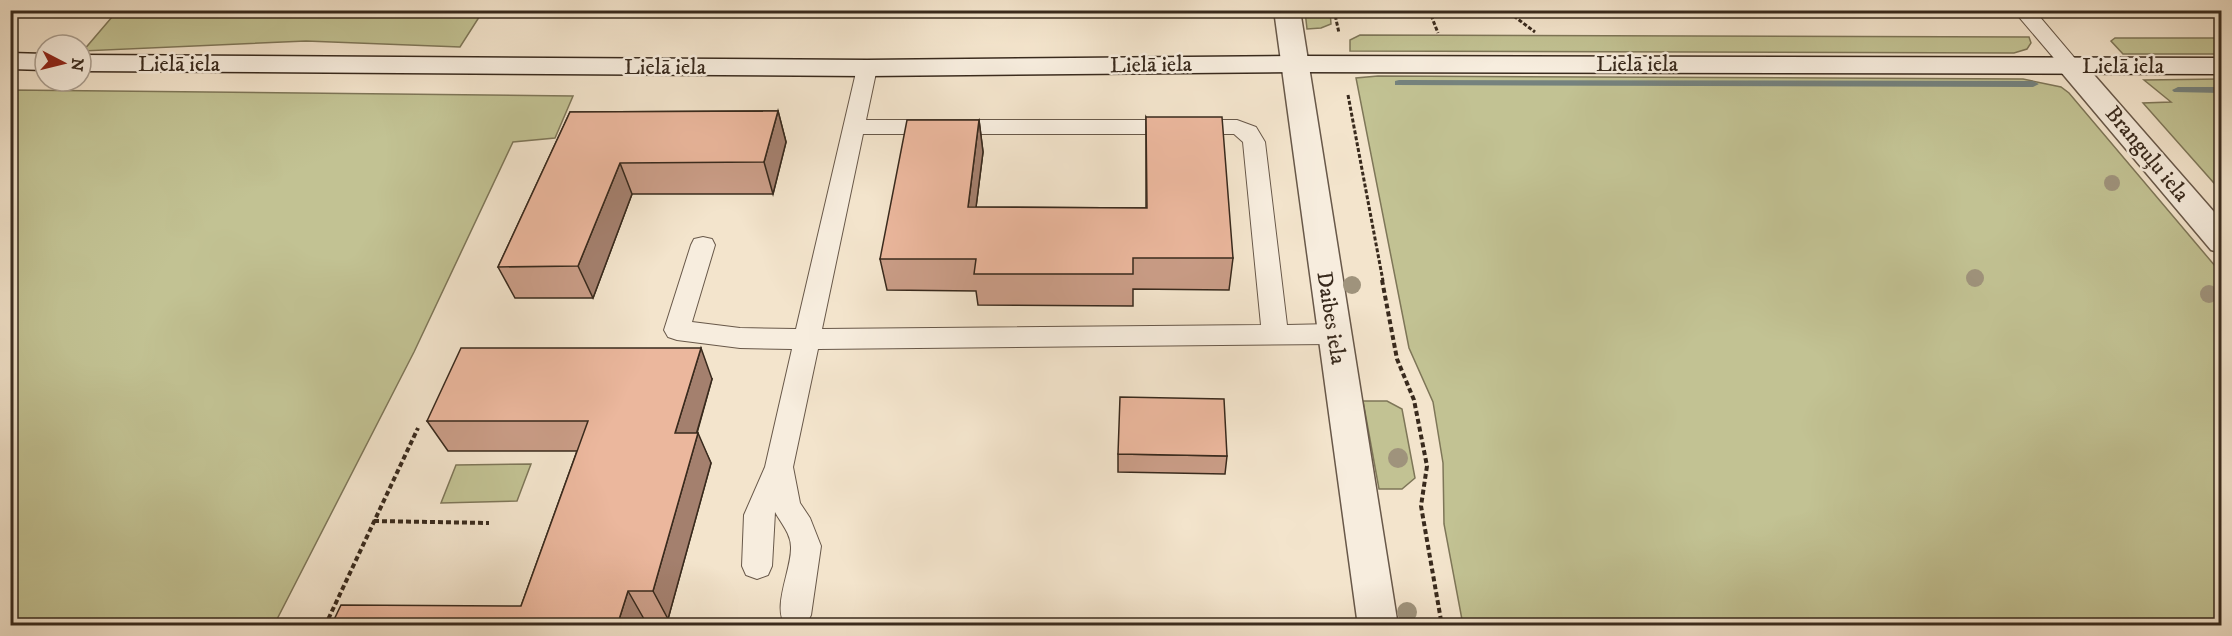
<svg xmlns="http://www.w3.org/2000/svg" width="2232" height="636" font-family="'IM FELL DW Pica',serif">
	<style>
		.green { fill: #c2c293; stroke: #7e7658; stroke-width: 1.5 }
		.lines { fill: none; stroke-linecap: round; stroke-linejoin: round }
		.stream { fill: #75827e; fill-rule: evenodd }
		.lane-casing { stroke: #685849; stroke-width: 2 }
		.street-casing { stroke: #685849; stroke-width: 3 }
		.secondary-casing { stroke: #392a1d; stroke-width: 3 }
		.path-far1 { stroke: #392a1d; stroke-width: 3; stroke-dasharray: 4 2; stroke-linecap: butt }
		.path { stroke: #392a1d; stroke-width: 4; stroke-dasharray: 5 3; stroke-linecap: butt }
		.lane { fill: #f7edde; fill-rule: evenodd }
		.street { fill: #f7edde; fill-rule: evenodd }
		.secondary { fill: #f7edde; fill-rule: evenodd }
		.tree { fill: #9f937c }
		.wall { fill: #ca9d87; stroke: #392a1d; stroke-width: 1.5 }
		.shaded-wall { fill: #a4806e; stroke: #392a1d; stroke-width: 1.5 }
		.building { fill: #ebb79d; stroke: #392a1d; stroke-width: 1.5 }
		.labels { text-anchor: middle; dominant-baseline: central; stroke-width: 5; stroke-linejoin: round; paint-order: stroke }
		.street-label { font-size: 22px; fill: #392a1d; stroke: #f7edde }
	</style>
	<rect width="100%" height="100%" fill="#f3e4cc"/>
	<filter id="stains"><feTurbulence type="fractalNoise" baseFrequency=".00333" numOctaves="4"/><feColorMatrix values="0 0 0 0 .2 0 0 0 0 .09 0 0 0 0 .02 0 0 0 .5 -.17"/></filter>
	<radialGradient id="worn" r=".72"><stop offset=".6" stop-color="#630" stop-opacity="0"/><stop offset="1" stop-color="#630" stop-opacity=".3"/></radialGradient>
	<path class="green" d="M118,10H483V11L460,47L306,41L83,51Z
		M1305,11H1330L1331,24L1321,28L1307,29Z
		M1360,35L2029,37L2031,43L2027,49L2014,53L1350,51V40Z
		M2115,38H2221V54H2123L2111,41Z
		M1378,76L2023,79L2061,87L2069,93L2221,273V625H1463L1444,524L1443,463L1433,402L1409,348L1356,78Z
		M2221,79H2222L2221,191L2143,103L2171,102L2144,80Z
		M11,90L573,96L555,138L513,142L414,352L274,625H11Z
		M1363,401H1387L1402,409L1415,478L1402,489H1379Z
		M531,464L517,501L441,503L456,465Z"/>
	<g class="lines">
		<path class="stream" d="M1399,80L2033,81L2039,84L2033,87L1395,85V81Z
			M2178,87H2222V93L2174,92L2172,90Z"/>
		<defs>
			<path id="lane" d="M2013,10H2034L2078,62L2081,66L2078,70H2064Z
				M867,62L874,64L877,68L866,120H1237L1256,127L1265,142L1287,325L1333,324L1342,327L1346,334L1342,341L1333,344L818,349L793,467L800,503L810,518L821,546L811,615L806,625L786,626C771,608 792,569 791,547C791,534 781,523 775,512L772,566L768,575L757,579L746,575L742,566L744,515L765,467L792,349L740,348L677,340L668,337L664,330L691,245L694,239L703,237L712,239L715,245L692,322L740,328L796,329L857,68L860,64ZM863,134H1234L1243,142L1261,325L822,329Z"/>
			<path id="street" d="M1274,10H1300L1398,626H1358Z
				M2071,58L2081,60L2222,221V253L2211,250L2061,72L2058,66L2061,60Z"/>
			<path id="secondary" d="M10,53L45,54V70L10,69Z
				M81,55L867,60L1294,56L2222,58V74L1294,72L867,76L81,71Z"/>
		</defs>
		<use href="#lane" class="lane-casing"/>
		<use href="#street" class="street-casing"/>
		<use href="#secondary" class="secondary-casing"/>
		<path class="path-far1" d="M1334,10L1339,33
			M1429,10L1438,33
			M1491,10L1511,14L1535,32
			M1431,12L1464,10
			M1348,95L1383,281"/>
		<path class="path" d="M1382,280L1397,359L1414,400L1427,466L1421,506L1442,626
			M374,521L489,523
			M325,626L418,428"/>
		<use href="#lane" class="lane"/>
		<use href="#street" class="street"/>
		<use href="#secondary" class="secondary"/>
	</g>
	<g class="tree">
		<circle cx="2112" cy="183" r="8"/>
		<circle cx="1975" cy="278" r="9"/>
		<circle cx="1352" cy="285" r="9"/>
		<circle cx="2209" cy="294" r="9"/>
		<circle cx="1398" cy="458" r="10"/>
		<circle cx="1407" cy="612" r="10"/>
	</g>
	<path class="wall" d="M778,111L786,142L773,194H632L593,298H515L498,267L570,112Z
		M1146,117L1233,258L1229,290L1133,289V306L978,305L976,291L887,290L880,259L979,120L983,152L976,207L1146,208Z
		M712,379L697,433L711,463L668,619H644L521,606L577,451H448L427,421Z
		M1118,454L1227,456L1225,474L1118,472Z"/>
	<path class="shaded-wall" d="M778,111L786,142L773,194L764,162Z
		M979,120L983,152L972,239L968,207Z
		M620,163L632,194L593,298L578,266Z
		M701,348L712,379L688,463L675,433Z
		M698,433L711,463L668,619L653,591Z
		M628,591L644,619L642,626H617Z"/>
	<path class="building" d="M778,111L764,162L620,163L578,266L498,267L570,112Z
		M1146,117H1222L1233,258H1133V274H974L976,259H880L907,120H979L968,207L1147,208Z
		M461,348H701L675,433H698L653,591H628L617,626H331L341,605L521,606L588,421H427Z
		M1120,397L1224,399L1227,456L1118,454Z
		M1012,620V626H908V625Z"/>
	<g class="labels">
		<g class="street-label">
			<text x="179" y="64">Lielā iela</text>
			<text x="1637" y="64">Lielā iela</text>
			<text transform="translate(1151 65) rotate(-1)">Lielā iela</text>
			<text x="2123" y="66">Lielā iela</text>
			<text x="665" y="67">Lielā iela</text>
			<text transform="translate(2147 154) rotate(50)">Branguļu iela</text>
			<text transform="translate(1331 318) rotate(81)">Daibes iela</text>
		</g>
	</g>
	<rect width="2232" height="636" fill="none" stroke="#f3e4cc" stroke-width="36"/>
	<rect x="12" y="12" width="2208" height="612" fill="none" stroke="#392a1d" stroke-width="3"/>
	<rect x="18" y="18" width="2196" height="600" fill="none" stroke="#392a1d" stroke-width="1.5"/>
	<g transform="translate(63 63) rotate(97)"><circle r="28" fill="#f7edde" stroke="#ab9f91" stroke-width="1.5"/>
	<path d="M0-4.5L10 22L0 15L-10 22Z" fill="#8f2418"/>
	<text y="-9" font-size="16" font-weight="bold" text-anchor="middle" fill="#392a1d">N</text>
	</g>
	<rect width="100%" height="100%" filter="url(#stains)"/>
	<rect width="100%" height="100%" fill="url(#worn)"/>
</svg>
